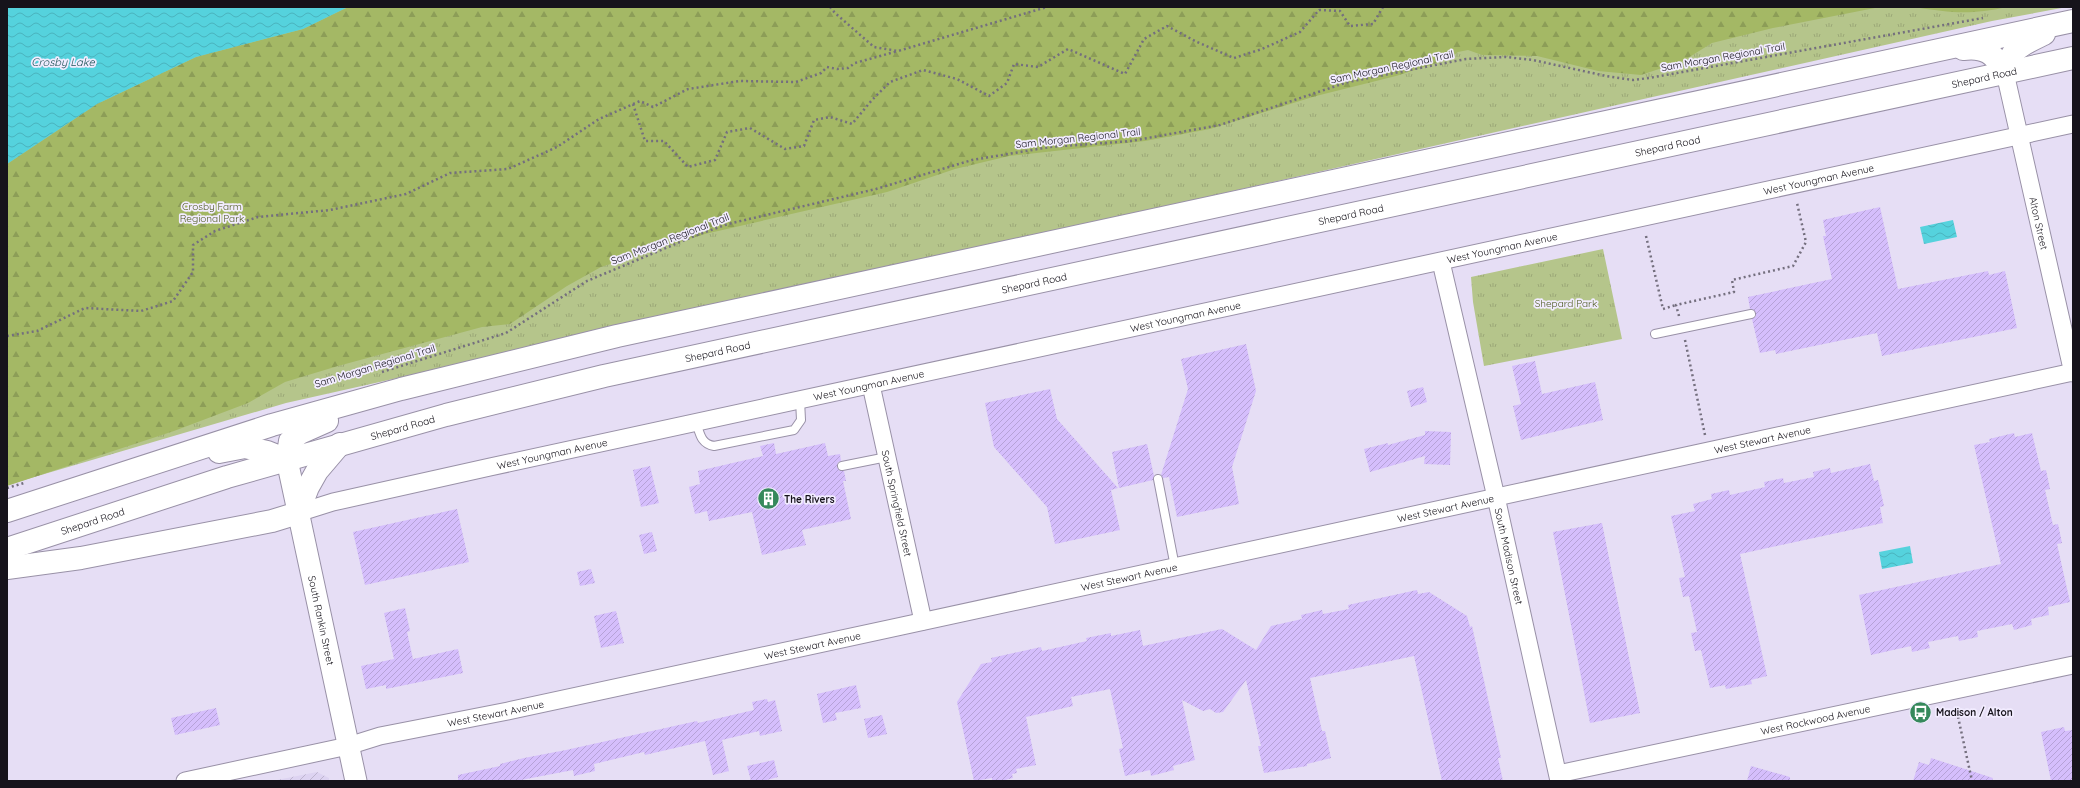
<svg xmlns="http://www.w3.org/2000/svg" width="2080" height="788" font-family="Quicksand,sans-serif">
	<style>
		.industrial { fill: url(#industrial-furrows) }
		.grass { fill: url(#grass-tufts) }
		.forest { fill: url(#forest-firs) }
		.water { fill: url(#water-waves) }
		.building { fill: url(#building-hatch) }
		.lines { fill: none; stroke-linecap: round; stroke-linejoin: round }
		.service-casing { stroke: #9991a7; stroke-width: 10 }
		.minor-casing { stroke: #9991a7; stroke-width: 19 }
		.tertiary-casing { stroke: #9991a7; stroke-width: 23 }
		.trunk-casing { stroke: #9991a7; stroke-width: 24 }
		.path { stroke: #746f7e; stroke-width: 2.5; stroke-dasharray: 2 3; stroke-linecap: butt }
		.service { stroke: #fff; stroke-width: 8 }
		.minor { stroke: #fff; stroke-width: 17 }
		.tertiary { stroke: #fff; stroke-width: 21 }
		.trunk { stroke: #fff; stroke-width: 22 }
		.labels { text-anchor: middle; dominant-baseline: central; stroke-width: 3.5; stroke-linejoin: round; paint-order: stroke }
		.street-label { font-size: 10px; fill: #16131b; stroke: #f2ecff }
		.park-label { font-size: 10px; fill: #4d5a1f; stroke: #f2ecff }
		.poi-label { font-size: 10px; font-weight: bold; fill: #16131b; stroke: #f2ecff; text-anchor: start }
		.water-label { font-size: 11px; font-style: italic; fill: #21565a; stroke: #f2ecff }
	</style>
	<defs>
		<pattern id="industrial-furrows" width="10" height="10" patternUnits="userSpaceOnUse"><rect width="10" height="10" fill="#ddd3f1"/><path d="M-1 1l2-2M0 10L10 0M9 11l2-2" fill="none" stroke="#bdb4ce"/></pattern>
		<pattern id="grass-tufts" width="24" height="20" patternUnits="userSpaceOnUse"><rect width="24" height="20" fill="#b5c58b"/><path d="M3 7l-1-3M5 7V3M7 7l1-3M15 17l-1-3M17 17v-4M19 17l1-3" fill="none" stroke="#9ba877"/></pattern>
		<pattern id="forest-firs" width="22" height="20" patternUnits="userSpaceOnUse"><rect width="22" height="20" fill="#a4b865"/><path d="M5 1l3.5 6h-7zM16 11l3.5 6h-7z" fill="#8c9d57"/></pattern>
		<pattern id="water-waves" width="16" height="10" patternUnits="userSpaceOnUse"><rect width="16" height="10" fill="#55d2dd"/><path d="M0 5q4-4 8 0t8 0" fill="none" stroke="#49b3bd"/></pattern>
		<pattern id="building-hatch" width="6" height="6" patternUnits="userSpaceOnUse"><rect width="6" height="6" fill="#d5befc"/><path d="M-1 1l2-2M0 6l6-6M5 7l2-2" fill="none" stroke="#b6a2d7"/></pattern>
	</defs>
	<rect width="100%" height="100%" fill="#e6def5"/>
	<path class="industrial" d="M317,772L329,778V781H272Z"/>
	<path class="grass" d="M7,7H2067L1992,21L286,403L7,485Z
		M1603,249L1622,339L1484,366L1473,302L1471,277Z"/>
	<path class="forest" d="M348,7H1880L1773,28L1712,43L1683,61L1641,75L1598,71L1537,56L1482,55L1468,50L1458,52L1449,59L1396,76L1316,96L1210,129L1145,141L1009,156L955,169L887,192L705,234L601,267L567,286L510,324L482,327L338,366L285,382L248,403L174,431L7,486V164L97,104L196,57L303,29Z
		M1914,7H2007C1971,15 1951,13 1914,7Z"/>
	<path class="water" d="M7,7H348L303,29L196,57L97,104L7,164Z
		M1953,220L1957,237L1924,244L1920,227Z
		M1910,546L1913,563L1882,569L1879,552Z"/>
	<path class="building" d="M1880,207L1898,289L1988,271L1989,275L2005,271L2017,328L1882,356L1877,333L1776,354L1775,350L1760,353L1752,319L1756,316V313L1750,309L1748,297L1832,279L1823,236H1826L1823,220Z
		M1246,344L1256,391L1232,467L1239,504L1177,517L1169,477L1163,478L1161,475L1188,389L1181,359Z
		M1535,361L1542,394L1595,382L1603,420L1521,440L1513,406L1521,404L1512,366Z
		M1423,387L1427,402L1411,407L1407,391Z
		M1050,389L1057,419L1118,488L1111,490L1120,530L1055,544L1047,507L994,447L985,403Z
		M1425,431L1451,432L1450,465L1424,464L1425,456L1370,472L1364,449L1388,443V445L1425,435Z
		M2014,433L2015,437L2032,433L2041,471L2046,470L2050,489L2045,490L2053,525L2058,524L2062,543L2057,544L2070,602L2048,607L2049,615L2031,619L2032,625L2014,630L2012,624L1977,631L1978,637L1959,641L1958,636L1928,642L1930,648L1912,652L1911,646L1871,655L1859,595L2001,564L1974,445L1990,442L1989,439Z
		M774,443L776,454L825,443L828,456L840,454L841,461L838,462L837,467L840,471H844L846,481H843L851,519L802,530L806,545L762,555L752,512L709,521L707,511L695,514L689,487L700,484L698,471L763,456L760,446Z
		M1147,444L1154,476L1153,480L1119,488L1112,452Z
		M1870,464L1874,481L1878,480L1884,506L1880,507L1883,523L1740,554L1767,676L1751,680L1752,684L1726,689L1725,685L1710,688L1701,650L1695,651L1691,633L1697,632L1689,596L1683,597L1679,578L1685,577L1671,516L1695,511L1693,504L1712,499L1711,494L1729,490L1730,495L1765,487L1764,482L1783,478L1784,483L1814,477L1813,472L1830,468L1831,473Z
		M650,466L659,503L641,507L633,470Z
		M457,509L469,562L365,585L353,532Z
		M1602,523L1640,713L1590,723L1553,532Z
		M652,532L657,551L644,554L639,535Z
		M591,569L595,583L580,586L577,572Z
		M1417,590L1418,594L1429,592L1467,616L1470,627L1472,626L1501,758H1498L1503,781H1442L1414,656L1310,678L1322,731H1325L1331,758L1307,764V766L1264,773L1258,746H1261L1246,680L1223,712L1216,713L1210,709L1203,711L1182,700L1195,760L1173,766L1174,770L1151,776L1150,770L1125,776L1119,749L1123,748L1110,689L1071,697L1073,706L1026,717L1036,765L1016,769L1017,773L1012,774L1013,778L1001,781H992V778L974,781L957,702L981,664L992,662L991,658L1041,647L1042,651L1087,641L1086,638L1111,633V636L1140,630L1143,646L1222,629L1256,650L1271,626L1302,619L1301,615L1322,610L1323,614L1349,609L1348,605Z
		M405,608L410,631L407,632L413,659L458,649L463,673L386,689V685L366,689L361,666L394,659L384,613Z
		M616,611L624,643L601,648L594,616Z
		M856,685L861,708L835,713L837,720L823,723L817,694Z
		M767,699L768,702L775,700L782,731L760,736L759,731L722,740L729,771L713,775L705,741L645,755L644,752L594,764L595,771L574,776L573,770L516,781H458V775L500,766V764L524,758L566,750L697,721L698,723L754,710L752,702Z
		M216,708L220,725L175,735L171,718Z
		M882,715L887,734L868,738L864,719Z
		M2064,727L2065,731L2073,730V781H2051L2041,732Z
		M1931,758L1993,778L1992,781H1913L1919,762L1929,765Z
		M774,760L778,777L763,781H751L747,766Z
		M1751,766L1790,777V781H1747Z"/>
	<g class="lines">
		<defs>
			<path id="service" d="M1655,334L1751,314
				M696,422C700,434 701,444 714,446L794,430L801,420L800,400
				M842,466L887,457
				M1158,479L1175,567"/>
			<g id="minor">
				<path id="s1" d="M2005,73L2073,373"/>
				<path id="s2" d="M1441,262L1496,497L1559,781"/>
				<path id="s3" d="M871,385L923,621"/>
				<path id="s4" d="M298,513L333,502L490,467L2073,124"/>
				<path id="s5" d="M1558,774L2073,665"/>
				<path id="s6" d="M185,781L348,746L380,736L508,711L902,626L2073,372"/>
			</g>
			<g id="tertiary">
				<path id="s7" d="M287,460L356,781"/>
			</g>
			<g id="trunk">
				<path d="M1963,49C1985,46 1995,54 2005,73"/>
				<path d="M2005,73C2009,49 2023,44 2044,34"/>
				<path d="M219,452L245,447L267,452L287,460L290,441L300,433L327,421"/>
				<path d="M7,511L272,425L401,389L617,336L2073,21"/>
				<path id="s8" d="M7,549L227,477L446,415L604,376L2073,58"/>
				<path d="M7,568L81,558L272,521L298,513L308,487L317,471L340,444"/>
			</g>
		</defs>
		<use href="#service" class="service-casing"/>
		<use href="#minor" class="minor-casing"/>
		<use href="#tertiary" class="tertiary-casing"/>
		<use href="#trunk" class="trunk-casing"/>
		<path class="path" d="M830,7L835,13L874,47L898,51L1047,7
			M633,104L645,141H664L688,167L715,160L727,132L750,128L785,149L804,146L814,120L830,117L852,124L872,100L890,82L923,70L957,79L989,96L1007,83L1014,64L1038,67L1068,49L1125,74L1144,39L1167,26L1197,42L1234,58L1262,49L1300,32L1319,10L1340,11L1350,26L1373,24L1383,7
			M1646,236L1663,309L1676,305
			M1679,316L1676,305L1734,292L1732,280L1793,266L1806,242L1797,203
			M7,336L37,331L85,308L141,311L173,301L193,272V245L215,231L258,217L330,210L406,194L450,173L508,169L557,147L599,119L640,101L653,107L688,89L740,81L796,82L821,73L827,67L837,69L848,68L855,63L898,51
			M1685,340L1705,435
			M382,372L506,333L587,281L697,235L728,224L876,189L972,160L1050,147L1131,141L1220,125L1348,82L1466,59L1506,57L1533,60L1606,76L1633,80L1649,78L1983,18
			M7,488L24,483
			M1957,712L1972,781"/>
		<use href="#service" class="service"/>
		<use href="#minor" class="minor"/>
		<use href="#tertiary" class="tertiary"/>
		<use href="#trunk" class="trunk"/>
	</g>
	<defs>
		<symbol id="building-disc" viewBox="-11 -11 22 22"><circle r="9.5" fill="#36895c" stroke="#f2ecff"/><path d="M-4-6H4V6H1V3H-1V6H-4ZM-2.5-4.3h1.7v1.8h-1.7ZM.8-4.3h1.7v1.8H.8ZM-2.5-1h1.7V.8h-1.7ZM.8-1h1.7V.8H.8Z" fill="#fff"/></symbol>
		<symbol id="bus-disc" viewBox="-11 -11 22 22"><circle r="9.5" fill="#36895c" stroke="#f2ecff"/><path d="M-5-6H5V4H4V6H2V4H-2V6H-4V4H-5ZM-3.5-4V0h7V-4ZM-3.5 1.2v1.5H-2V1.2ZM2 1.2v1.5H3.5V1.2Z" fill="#fff"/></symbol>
	</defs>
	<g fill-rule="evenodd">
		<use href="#building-disc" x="756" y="486" width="25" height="25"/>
		<use href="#bus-disc" x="1908" y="700" width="25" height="25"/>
	</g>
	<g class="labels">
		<g class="street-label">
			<text transform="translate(1723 57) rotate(-10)">Sam Morgan Regional Trail</text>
			<text transform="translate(1392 67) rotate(-12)">Sam Morgan Regional Trail</text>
			<text stroke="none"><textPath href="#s8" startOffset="2034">Shepard Road</textPath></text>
			<text transform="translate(1078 138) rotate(-6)">Sam Morgan Regional Trail</text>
			<text stroke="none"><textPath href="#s8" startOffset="1710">Shepard Road</textPath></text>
			<text stroke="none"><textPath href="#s4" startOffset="1557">West Youngman Avenue</textPath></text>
			<text stroke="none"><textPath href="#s8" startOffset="1386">Shepard Road</textPath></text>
			<text stroke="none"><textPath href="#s1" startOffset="154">Alton Street</textPath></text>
			<text transform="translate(670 239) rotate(-21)">Sam Morgan Regional Trail</text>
			<text stroke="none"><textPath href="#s4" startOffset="1233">West Youngman Avenue</textPath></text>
			<text stroke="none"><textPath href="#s8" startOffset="1062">Shepard Road</textPath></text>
			<text stroke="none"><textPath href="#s4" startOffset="909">West Youngman Avenue</textPath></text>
			<text stroke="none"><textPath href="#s8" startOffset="738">Shepard Road</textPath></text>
			<text transform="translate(375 366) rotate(-17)">Sam Morgan Regional Trail</text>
			<text stroke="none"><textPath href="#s4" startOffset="585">West Youngman Avenue</textPath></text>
			<text stroke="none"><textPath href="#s8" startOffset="414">Shepard Road</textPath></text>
			<text stroke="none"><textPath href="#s6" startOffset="1614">West Stewart Avenue</textPath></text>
			<text stroke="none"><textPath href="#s4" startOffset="261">West Youngman Avenue</textPath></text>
			<text stroke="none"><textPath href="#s3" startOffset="121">South Springfield Street</textPath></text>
			<text stroke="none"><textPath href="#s6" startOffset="1290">West Stewart Avenue</textPath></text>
			<text stroke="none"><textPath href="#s8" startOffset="90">Shepard Road</textPath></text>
			<text stroke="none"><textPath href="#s2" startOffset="302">South Madison Street</textPath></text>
			<text stroke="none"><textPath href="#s6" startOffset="966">West Stewart Avenue</textPath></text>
			<text stroke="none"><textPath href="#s7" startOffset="164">South Rankin Street</textPath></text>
			<text stroke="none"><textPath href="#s6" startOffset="642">West Stewart Avenue</textPath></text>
			<text stroke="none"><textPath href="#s6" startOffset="318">West Stewart Avenue</textPath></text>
			<text stroke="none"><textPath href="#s5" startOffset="263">West Rockwood Avenue</textPath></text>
		</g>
		<g class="park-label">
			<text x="212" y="206">Crosby Farm<tspan x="212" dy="12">Regional Park</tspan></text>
			<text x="1566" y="303">Shepard Park</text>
		</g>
		<g class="poi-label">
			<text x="784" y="499">The Rivers</text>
			<text x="1936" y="712">Madison / Alton</text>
		</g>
		<g class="water-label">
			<text x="63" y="62">Crosby Lake</text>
		</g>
	</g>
	<rect width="2080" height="788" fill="none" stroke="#16131b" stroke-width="16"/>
</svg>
